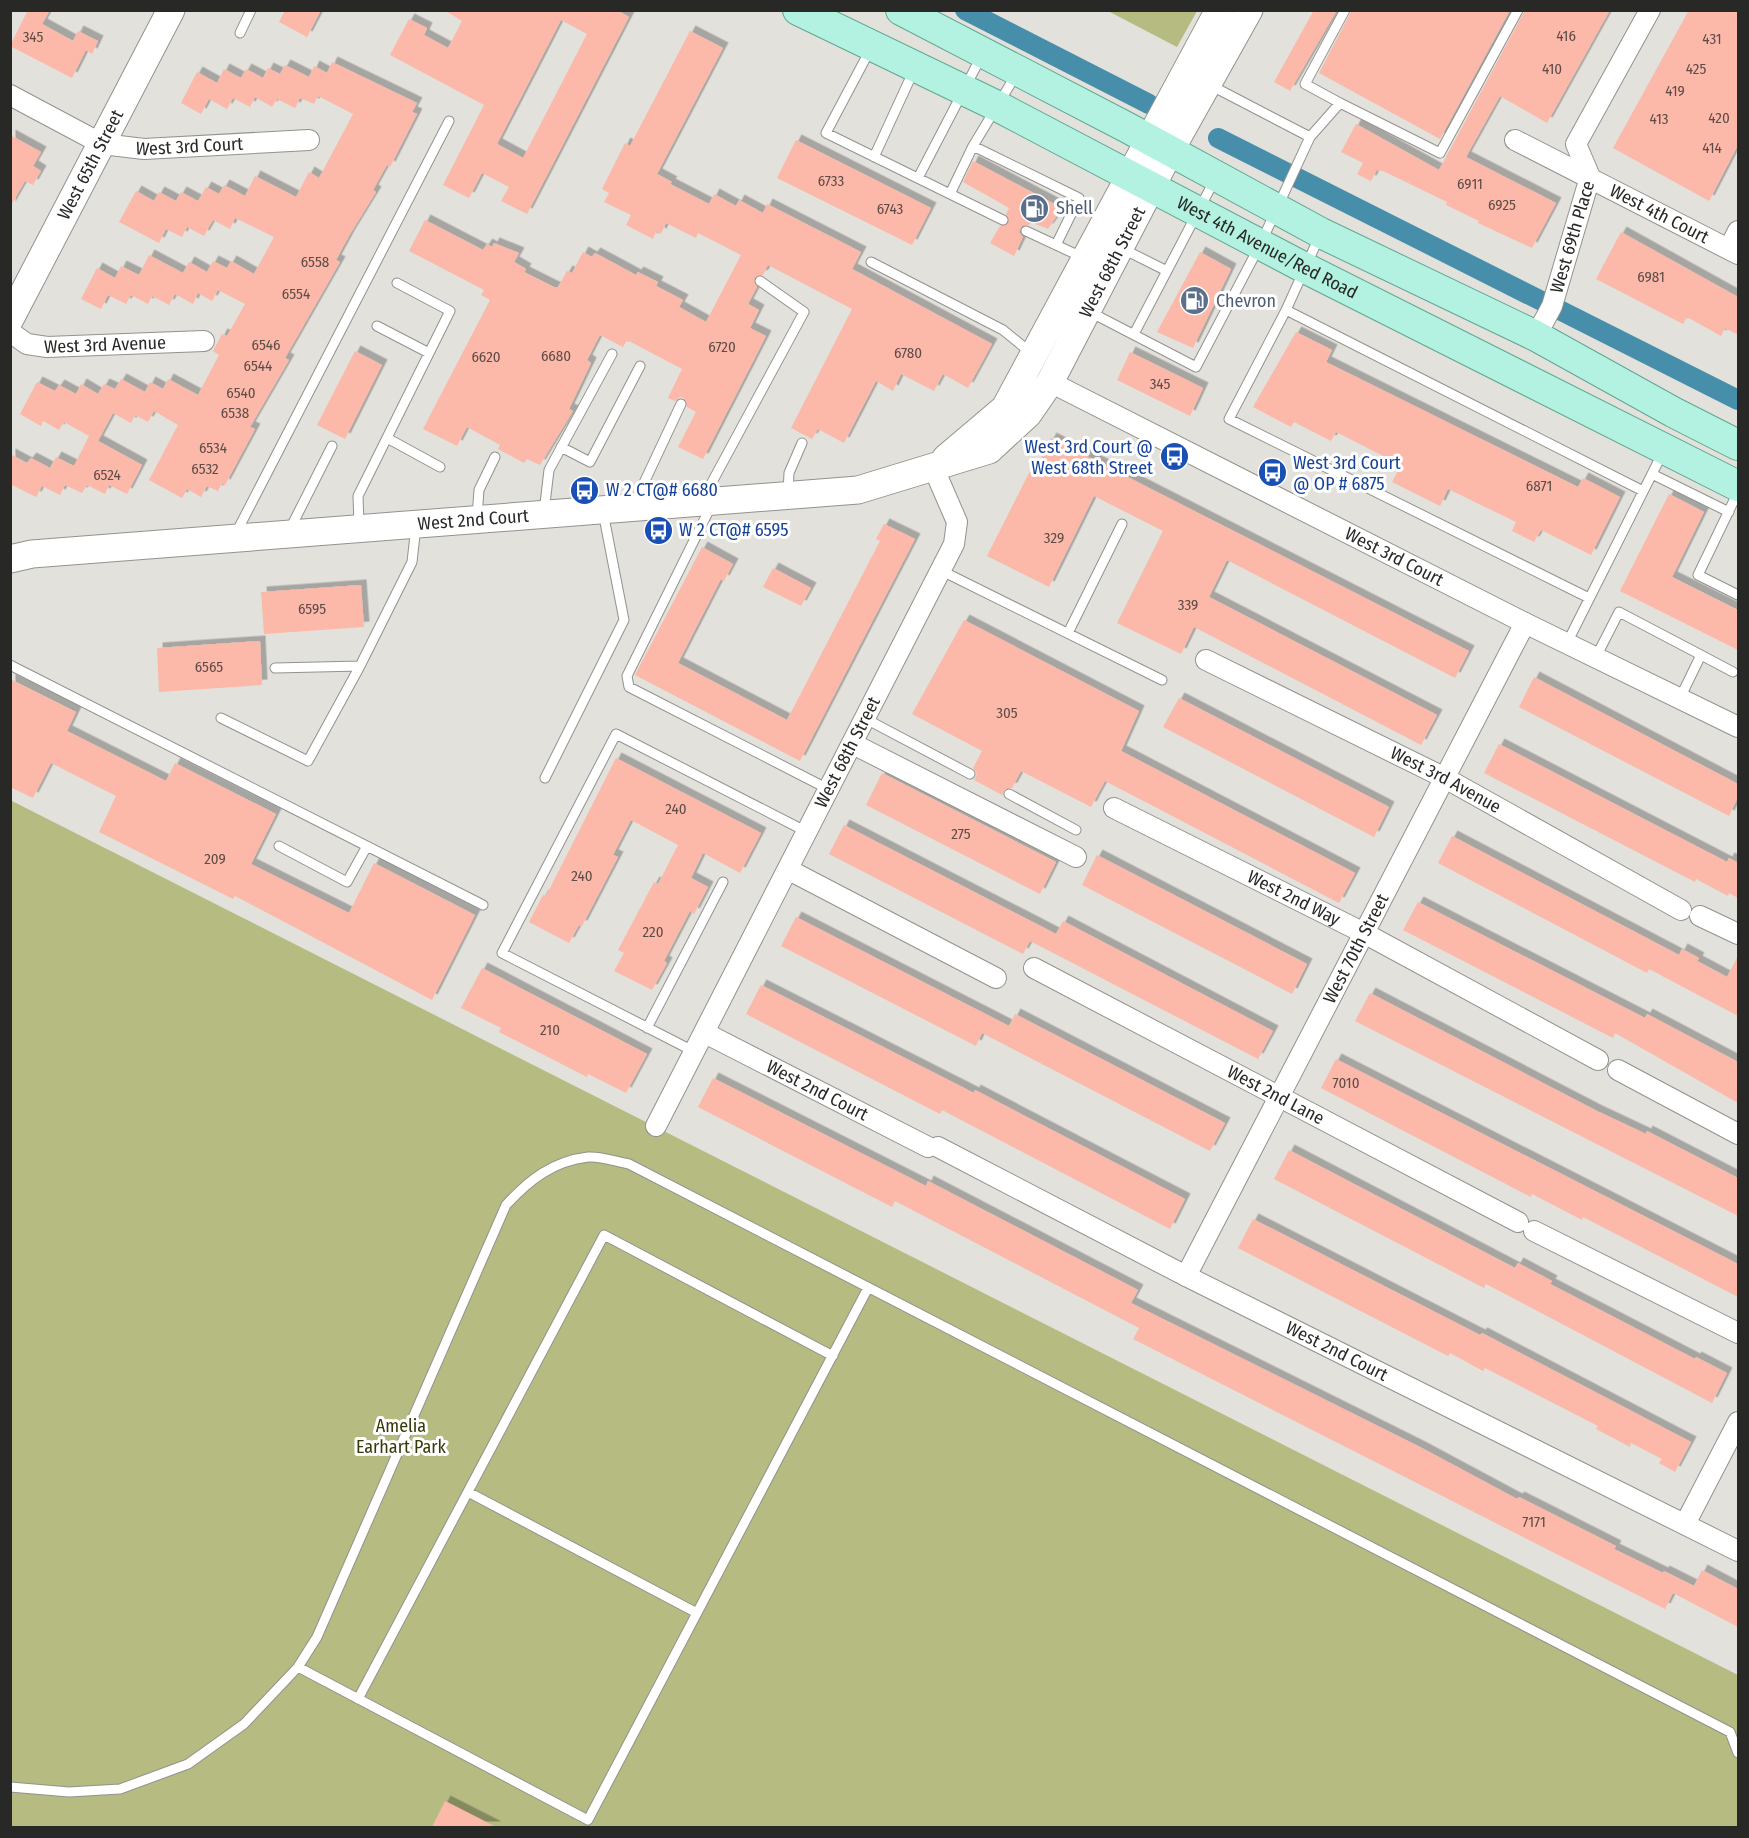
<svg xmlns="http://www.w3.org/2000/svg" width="1749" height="1838" font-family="'Fira Sans Condensed',sans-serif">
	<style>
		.green { fill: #b5bb81 }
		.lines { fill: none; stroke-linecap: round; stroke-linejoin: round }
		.canal { stroke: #468ea9; stroke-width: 20 }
		.building { fill: #fcb8a9; fill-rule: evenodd; filter: url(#shadow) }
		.lane-casing { stroke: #93928e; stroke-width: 11 }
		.street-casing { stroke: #93928e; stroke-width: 22 }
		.secondary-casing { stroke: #93928e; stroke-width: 29 }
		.primary-casing { stroke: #61a692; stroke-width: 32 }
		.lane { stroke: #fff; stroke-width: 9 }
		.street { stroke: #fff; stroke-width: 20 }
		.secondary { stroke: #fff; stroke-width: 27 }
		.primary { stroke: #b3f2e0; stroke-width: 30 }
		.labels { text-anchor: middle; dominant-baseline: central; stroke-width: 6; stroke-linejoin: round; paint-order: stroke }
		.number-label { font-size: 15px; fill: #5d4c47 }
		.street-label { font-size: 18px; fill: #282826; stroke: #fff }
		.service-label { font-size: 18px; fill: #4e5e75; stroke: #fff; text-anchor: start }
		.transit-label { font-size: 18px; fill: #164399; stroke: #fff; text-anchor: start }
		.park-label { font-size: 18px; fill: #373a08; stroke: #fff }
	</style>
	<defs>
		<filter id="shadow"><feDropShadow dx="5.5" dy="-5.5" stdDeviation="0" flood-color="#0004"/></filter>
	</defs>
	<rect width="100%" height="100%" fill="#e2e1dc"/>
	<path class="green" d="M1108,11H1197L1177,47Z
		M10,800L1738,1675V1827H11Z"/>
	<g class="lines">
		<path class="canal" d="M965,10L1149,104
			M1218,138L1738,400"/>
	</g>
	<path class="building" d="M28,10H50L42,24L73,41L78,31L98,41L92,54L86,50L72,78L10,46Z
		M285,10H321L307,37L279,22Z
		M444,10H617L629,17L527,214L501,201L509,187L482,173L469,198L443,185L484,105L390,55L409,19L427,28L424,35L448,48L462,21ZM561,20L587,34L523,158L497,144Z
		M1314,10H1337L1290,91L1274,82Z
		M1352,10H1510L1440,139L1319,73Z
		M1525,10H1610L1547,123L1500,96L1466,157L1556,203L1532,248L1478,223L1479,221L1446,205L1447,202L1383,171L1377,170L1371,181L1357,174L1363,163L1341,152L1356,124L1439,170Z
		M1689,10H1738V145L1709,201L1613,148Z
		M690,31L723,48L657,174L672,182L670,184L709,204L714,194L736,206L739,200L763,213L767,204L861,252L852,269L992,344L968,388L943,374L934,391L901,374L893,391L876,381L844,443L818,429L812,439L791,428L852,309L768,265L763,275L754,278L757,287L748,304L759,310L750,328L766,336L703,459L678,447L696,412L687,407L684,398L680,397L675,401L668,398L682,369L627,340L623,347L600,335L587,360L591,363L569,409L573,411L540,465L527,459L524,463L498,449L500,445L467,427L457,446L423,429L490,300L481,295L484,290L409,251L425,220L483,250L487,244L492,247L494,243L519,253L514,262L526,269L524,272L554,287H558L567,271L572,273L583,252L592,257L595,253L636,275L638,272L658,282L656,286L683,300L679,307L706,322L741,255L698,233L696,238L666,223L661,234L656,231L653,239L626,225L631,215L604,202L609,193L602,189L625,143L630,146Z
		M332,62L417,103L412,112L417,114L390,167L387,165L373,190L376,192L349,236L336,260L340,262L285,358L289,360L250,427L255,429L225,485L222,483L218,491L207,486L201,497L187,489L182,498L149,480L178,425L154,411L148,422L135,415L131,423L113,413L98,441L64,422L59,430L43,421L41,426L20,414L37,382L55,391L59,385L76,394L81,384L98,394L104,384L115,389L121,379L145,392L150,382L163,389L168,379L198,395L219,355L213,351L222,334L227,336L245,304L218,290L212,301L198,293L193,304L175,294L169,305L152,296L148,304L131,295L126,304L108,295L101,309L81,299L97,268L115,278L121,266L139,275L149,255L183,273L189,262L207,272L213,261L227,268L231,261L254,274L274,237L235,218L230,229L213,220L204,236L187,227L182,237L166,229L159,243L119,222L136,191L154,201L159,192L176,201L181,192L198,201L206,187L219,194L224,185L245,196L255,176L296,197L309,172L319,178L353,114L318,96L314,104L300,98L295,108L277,99L272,107L255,97L250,107L233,98L227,109L209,99L201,114L181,103L197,72L217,83L224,69L241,78L246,69L263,78L268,68L280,74L285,65L309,77L314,66L327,73Z
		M10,135L41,152L33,166L41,171L33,185L25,181L10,207Z
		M796,140L931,208L912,245L777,178Z
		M973,161L1062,208L1048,229L1031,222L1029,225L1022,226L1019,232L1023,237L1014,256L990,243L1000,226L1009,223L1006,214L1009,208L963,182Z
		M1621,232L1738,297V335L1725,328L1721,336L1687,317L1683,324L1596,279Z
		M1200,252L1231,269L1193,348L1157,332Z
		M1296,332L1332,350L1326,362L1578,487L1583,478L1620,497L1591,555L1541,530L1534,542L1512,531L1516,522L1448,489L1440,506L1392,482L1401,465L1336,432L1331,441L1294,422L1291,427L1253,407Z
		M355,351L382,365L345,439L317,425Z
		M1130,352L1203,388L1190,416L1117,380Z
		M89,436L142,465L127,494L109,485L105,494L87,485L82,493L65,485L60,495L42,486L36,497L10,484V454L27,463L31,458L50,468L56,457L74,466Z
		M1051,438L1469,651L1455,678L1227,560L1209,597L1437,715L1421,745L1194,627L1181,654L1117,623L1163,531L1094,496L1049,587L987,556L1030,471L1034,473Z
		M1669,494L1704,512L1672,577L1738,610V650L1620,591Z
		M884,524L915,539L800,761L635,675L702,547L733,564L724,581L721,579L678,663L787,720L880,541L876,539Z
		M773,568L811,588L801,606L763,587Z
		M361,585L364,627L264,634L261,592Z
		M964,620L1139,711L1121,751L1355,873L1339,903L1105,781L1091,807L1021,771L1012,788L1005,789L1002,795L974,780L977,774L973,768L982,751L912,714Z
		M260,641L262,685L159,692L157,648Z
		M1534,677L1738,784V797L1729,816L1519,707Z
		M10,679L76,712L67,731L166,781L175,763L276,814L251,864L349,913L374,863L475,915L432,1000L235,896L233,899L99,832L116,796L51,763L33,798L10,787Z
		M1179,698L1389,807L1374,837L1163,727Z
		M1499,744L1727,862L1729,858L1738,863V898L1729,893L1728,896L1696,879L1695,882L1484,773Z
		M616,758L761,833L740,873L703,853L691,878L708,887L694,914L690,911L664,961L667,963L652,990L614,971L624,953L618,950L654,882L658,884L678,845L631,820L613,855L618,857L582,926L579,925L569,943L529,922L543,895L546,896Z
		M882,773L1056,862L1040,894L866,805Z
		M844,825L1056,934L1063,921L1273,1031L1258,1059L1030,941L1023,954L829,854Z
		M1452,836L1679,955L1682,949L1699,958L1697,961L1727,977L1738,956V1016L1649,969L1647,973L1438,863Z
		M1097,855L1307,964L1292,994L1082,885Z
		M1418,902L1645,1018L1647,1014L1738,1062V1103L1615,1033L1613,1038L1403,930Z
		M796,917L1009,1026L1015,1014L1225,1123L1210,1151L982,1033L976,1046L781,946Z
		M482,968L647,1054L626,1093L588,1074L587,1077L499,1032L501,1028L461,1008Z
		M761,985L974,1093L975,1090L1185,1199L1170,1229L942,1110L940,1114L746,1014Z
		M1370,993L1597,1111L1646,1134L1647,1131L1738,1178V1216L1355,1021Z
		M1336,1059L1738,1264V1297L1583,1217L1582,1220L1532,1194L1531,1197L1321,1088Z
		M713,1078L926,1186L928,1181L1138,1290L1131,1303L1420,1447L1517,1499L1519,1497L1616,1546L1614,1549L1663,1573L1664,1571L1694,1586L1702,1570L1738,1589V1627L1673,1593L1665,1609L1133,1339L1139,1328L895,1201L892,1207L698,1107Z
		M1289,1150L1515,1268L1518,1263L1552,1281L1550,1284L1695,1359L1696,1357L1727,1373L1712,1403L1486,1284L1484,1288L1274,1179Z
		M1253,1219L1480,1335L1482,1333L1691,1442L1675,1472L1659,1463L1662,1459L1631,1443L1630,1447L1596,1429L1598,1426L1485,1368L1483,1371L1450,1353L1448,1356L1238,1248Z
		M445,1801L496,1827H432Z"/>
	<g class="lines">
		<defs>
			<path id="lane" d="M240,33L251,10
				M870,50L826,133L950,194L973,146L1017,73
				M1340,103L1305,84L1345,10
				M1310,137L1340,103L1440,153L1518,10
				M973,146L1079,198L1056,245
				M874,157L914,70
				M918,178L982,55
				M950,194L1003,220
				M1026,231L1084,258
				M1320,235L1286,310L1229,419L1589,598
				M1121,248L1167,271
				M871,262L1003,330L1030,352
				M1286,310L1643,491
				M1088,311L1196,367L1260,245L1310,137L1210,85
				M377,326L429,353
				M1134,334L1215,179
				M387,438L440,467
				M561,447L590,462L640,366
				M1652,474L1729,512
				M1738,492L1698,575L1738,595
				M788,493L789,473L802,443
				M704,497L804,312L760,281
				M635,502L681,404
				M712,504L627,676L629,687L830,790
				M544,512L549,470L612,354
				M477,517L479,490L495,457
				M359,525L358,496L450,311L397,283
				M290,529L332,446
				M235,535L449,121
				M942,571L1162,680
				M1068,633L1122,524
				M1567,643L1663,452
				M1596,657L1619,612L1701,655
				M10,665L483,905
				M275,668L360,666
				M1680,698L1701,655L1733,672
				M221,718L308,761L360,666L412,562L416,526
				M866,719L970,774
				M545,778L624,620L603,512
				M1009,794L1076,830
				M279,846L347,882L367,846
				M647,1028L723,882
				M695,1052L502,953L616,734L807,832
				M468,1492L697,1613
				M298,1667L588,1820L868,1288
				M358,1699L604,1235L833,1356
				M10,1787L69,1792L120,1789L188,1764L244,1724L298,1667L317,1637L506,1205C529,1180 553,1161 588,1157C601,1156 617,1162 629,1164L1730,1732L1738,1753"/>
			<g id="street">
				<path id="s1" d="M10,95L102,144L144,149L309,140"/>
				<path id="s2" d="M1515,140L1738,254"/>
				<path d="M1729,249L1738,231"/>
				<path id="s3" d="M10,332L27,344L47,347L204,341"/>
				<path id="s4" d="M1536,336L1552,306L1590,177L1576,144L1650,10"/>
				<path id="s5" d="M1050,382L1525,623L1738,727"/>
				<path id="s6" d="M1206,660L1445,778L1681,910"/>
				<path d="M853,744L1076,857"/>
				<path id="s7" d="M1114,808L1364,933L1598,1060"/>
				<path d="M789,870L996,978"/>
				<path d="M1700,916L1738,934"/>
				<path id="s8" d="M1034,968L1518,1222"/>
				<path id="s9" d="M705,1033L928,1147"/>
				<path d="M1618,1070L1738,1134"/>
				<path id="s10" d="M656,1126L954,544L957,522L934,469"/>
				<path id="s11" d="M938,1147L1186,1276L1738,1551"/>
				<path d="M1534,1231L1738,1333"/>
				<path id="s12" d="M1186,1276L1525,623"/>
				<path d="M1685,1524L1738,1422"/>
			</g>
			<g id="secondary">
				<path id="s13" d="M10,319L171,10"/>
				<path d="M946,458L1005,408L1219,10"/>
				<path id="s14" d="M10,559L32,554L858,490L989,450L1028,414L1050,382L1170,151L1249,10"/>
			</g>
			<g id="primary">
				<path id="s15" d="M798,10L997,106L1305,268L1738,486"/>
				<path d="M901,10L1128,128L1321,233L1536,336L1673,412L1738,445"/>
			</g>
		</defs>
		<use href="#lane" class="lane-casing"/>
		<use href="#street" class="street-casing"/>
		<use href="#secondary" class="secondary-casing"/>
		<use href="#primary" class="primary-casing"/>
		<use href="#lane" class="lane"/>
		<use href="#street" class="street"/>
		<use href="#secondary" class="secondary"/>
		<use href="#primary" class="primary"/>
	</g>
	<defs>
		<symbol id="fuel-disc" viewBox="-11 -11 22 22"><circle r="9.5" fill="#5c6f8a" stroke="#fff"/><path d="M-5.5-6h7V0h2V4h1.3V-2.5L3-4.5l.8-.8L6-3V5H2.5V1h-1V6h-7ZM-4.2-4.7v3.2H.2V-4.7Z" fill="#fff"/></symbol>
		<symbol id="bus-disc" viewBox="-11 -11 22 22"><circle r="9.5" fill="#1a4fb4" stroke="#fff"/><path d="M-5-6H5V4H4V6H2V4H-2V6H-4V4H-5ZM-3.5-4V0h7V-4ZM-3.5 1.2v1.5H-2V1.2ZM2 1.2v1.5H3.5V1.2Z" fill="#fff"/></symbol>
	</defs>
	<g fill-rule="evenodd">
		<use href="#fuel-disc" x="1018" y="192" width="33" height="33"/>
		<use href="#fuel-disc" x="1178" y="284" width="33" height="33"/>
		<use href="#bus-disc" x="1158" y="440" width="33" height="33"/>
		<use href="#bus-disc" x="1256" y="456" width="33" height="33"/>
		<use href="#bus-disc" x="568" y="474" width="33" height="33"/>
		<use href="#bus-disc" x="642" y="514" width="33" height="33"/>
	</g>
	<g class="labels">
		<g class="number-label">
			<text x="1566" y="36">416</text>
			<text x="33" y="37">345</text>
			<text x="1712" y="39">431</text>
			<text x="1552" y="69">410</text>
			<text x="1696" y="69">425</text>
			<text x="1675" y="91">419</text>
			<text x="1719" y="118">420</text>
			<text x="1659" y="119">413</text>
			<text x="1712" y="148">414</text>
			<text x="831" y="181">6733</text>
			<text x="1470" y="184">6911</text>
			<text x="1502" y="205">6925</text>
			<text x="890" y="209">6743</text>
			<text x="315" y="262">6558</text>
			<text x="1651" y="277">6981</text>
			<text x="296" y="294">6554</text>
			<text x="266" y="345">6546</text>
			<text x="722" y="347">6720</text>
			<text x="908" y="353">6780</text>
			<text x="556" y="356">6680</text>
			<text x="486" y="357">6620</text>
			<text x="258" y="366">6544</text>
			<text x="1160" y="384">345</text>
			<text x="241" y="393">6540</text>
			<text x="235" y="413">6538</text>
			<text x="213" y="448">6534</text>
			<text x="205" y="469">6532</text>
			<text x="107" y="475">6524</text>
			<text x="1539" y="486">6871</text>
			<text x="1054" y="538">329</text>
			<text x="1188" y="605">339</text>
			<text x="312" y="609">6595</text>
			<text x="209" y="667">6565</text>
			<text x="1007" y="713">305</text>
			<text x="676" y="809">240</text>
			<text x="961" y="834">275</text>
			<text x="215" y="859">209</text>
			<text x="582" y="876">240</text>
			<text x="653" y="932">220</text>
			<text x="550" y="1030">210</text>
			<text x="1346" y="1083">7010</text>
			<text x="1534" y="1522">7171</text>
		</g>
		<g class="street-label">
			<text stroke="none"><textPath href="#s1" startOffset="192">West 3rd Court</textPath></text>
			<text stroke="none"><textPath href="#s13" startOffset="174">West 65th Street</textPath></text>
			<text stroke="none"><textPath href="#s2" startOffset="162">West 4th Court</textPath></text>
			<text stroke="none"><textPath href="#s4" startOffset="106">West 69th Place</textPath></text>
			<text stroke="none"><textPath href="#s15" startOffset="526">West 4th Avenue/Red Road</textPath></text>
			<text stroke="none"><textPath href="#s14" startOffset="1215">West 68th Street</textPath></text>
			<text stroke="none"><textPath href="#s3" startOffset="99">West 3rd Avenue</textPath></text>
			<text stroke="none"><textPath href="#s14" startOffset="465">West 2nd Court</textPath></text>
			<text stroke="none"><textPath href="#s5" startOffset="386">West 3rd Court</textPath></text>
			<text stroke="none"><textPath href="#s10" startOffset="420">West 68th Street</textPath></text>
			<text stroke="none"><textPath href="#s6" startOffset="268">West 3rd Avenue</textPath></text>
			<text stroke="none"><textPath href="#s7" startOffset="201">West 2nd Way</textPath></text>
			<text stroke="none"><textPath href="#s12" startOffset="369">West 70th Street</textPath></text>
			<text stroke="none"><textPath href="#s9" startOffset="126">West 2nd Court</textPath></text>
			<text stroke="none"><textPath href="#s8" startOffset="273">West 2nd Lane</textPath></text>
			<text stroke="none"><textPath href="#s11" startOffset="448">West 2nd Court</textPath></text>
		</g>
		<g class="service-label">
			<text x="1056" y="208">Shell</text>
			<text x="1216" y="301">Chevron</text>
		</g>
		<g class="transit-label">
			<text x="1153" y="447" text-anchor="end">West 3rd Court @<tspan x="1153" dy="21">West 68th Street</tspan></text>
			<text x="1293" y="463">West 3rd Court<tspan x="1293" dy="21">@ OP # 6875</tspan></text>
			<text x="606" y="490">W 2 CT@# 6680</text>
			<text x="679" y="530">W 2 CT@# 6595</text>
		</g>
		<g class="park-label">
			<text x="401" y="1426">Amelia<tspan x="401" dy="21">Earhart Park</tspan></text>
		</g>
	</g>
	<rect width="1749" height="1838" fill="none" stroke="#282826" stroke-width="24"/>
</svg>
